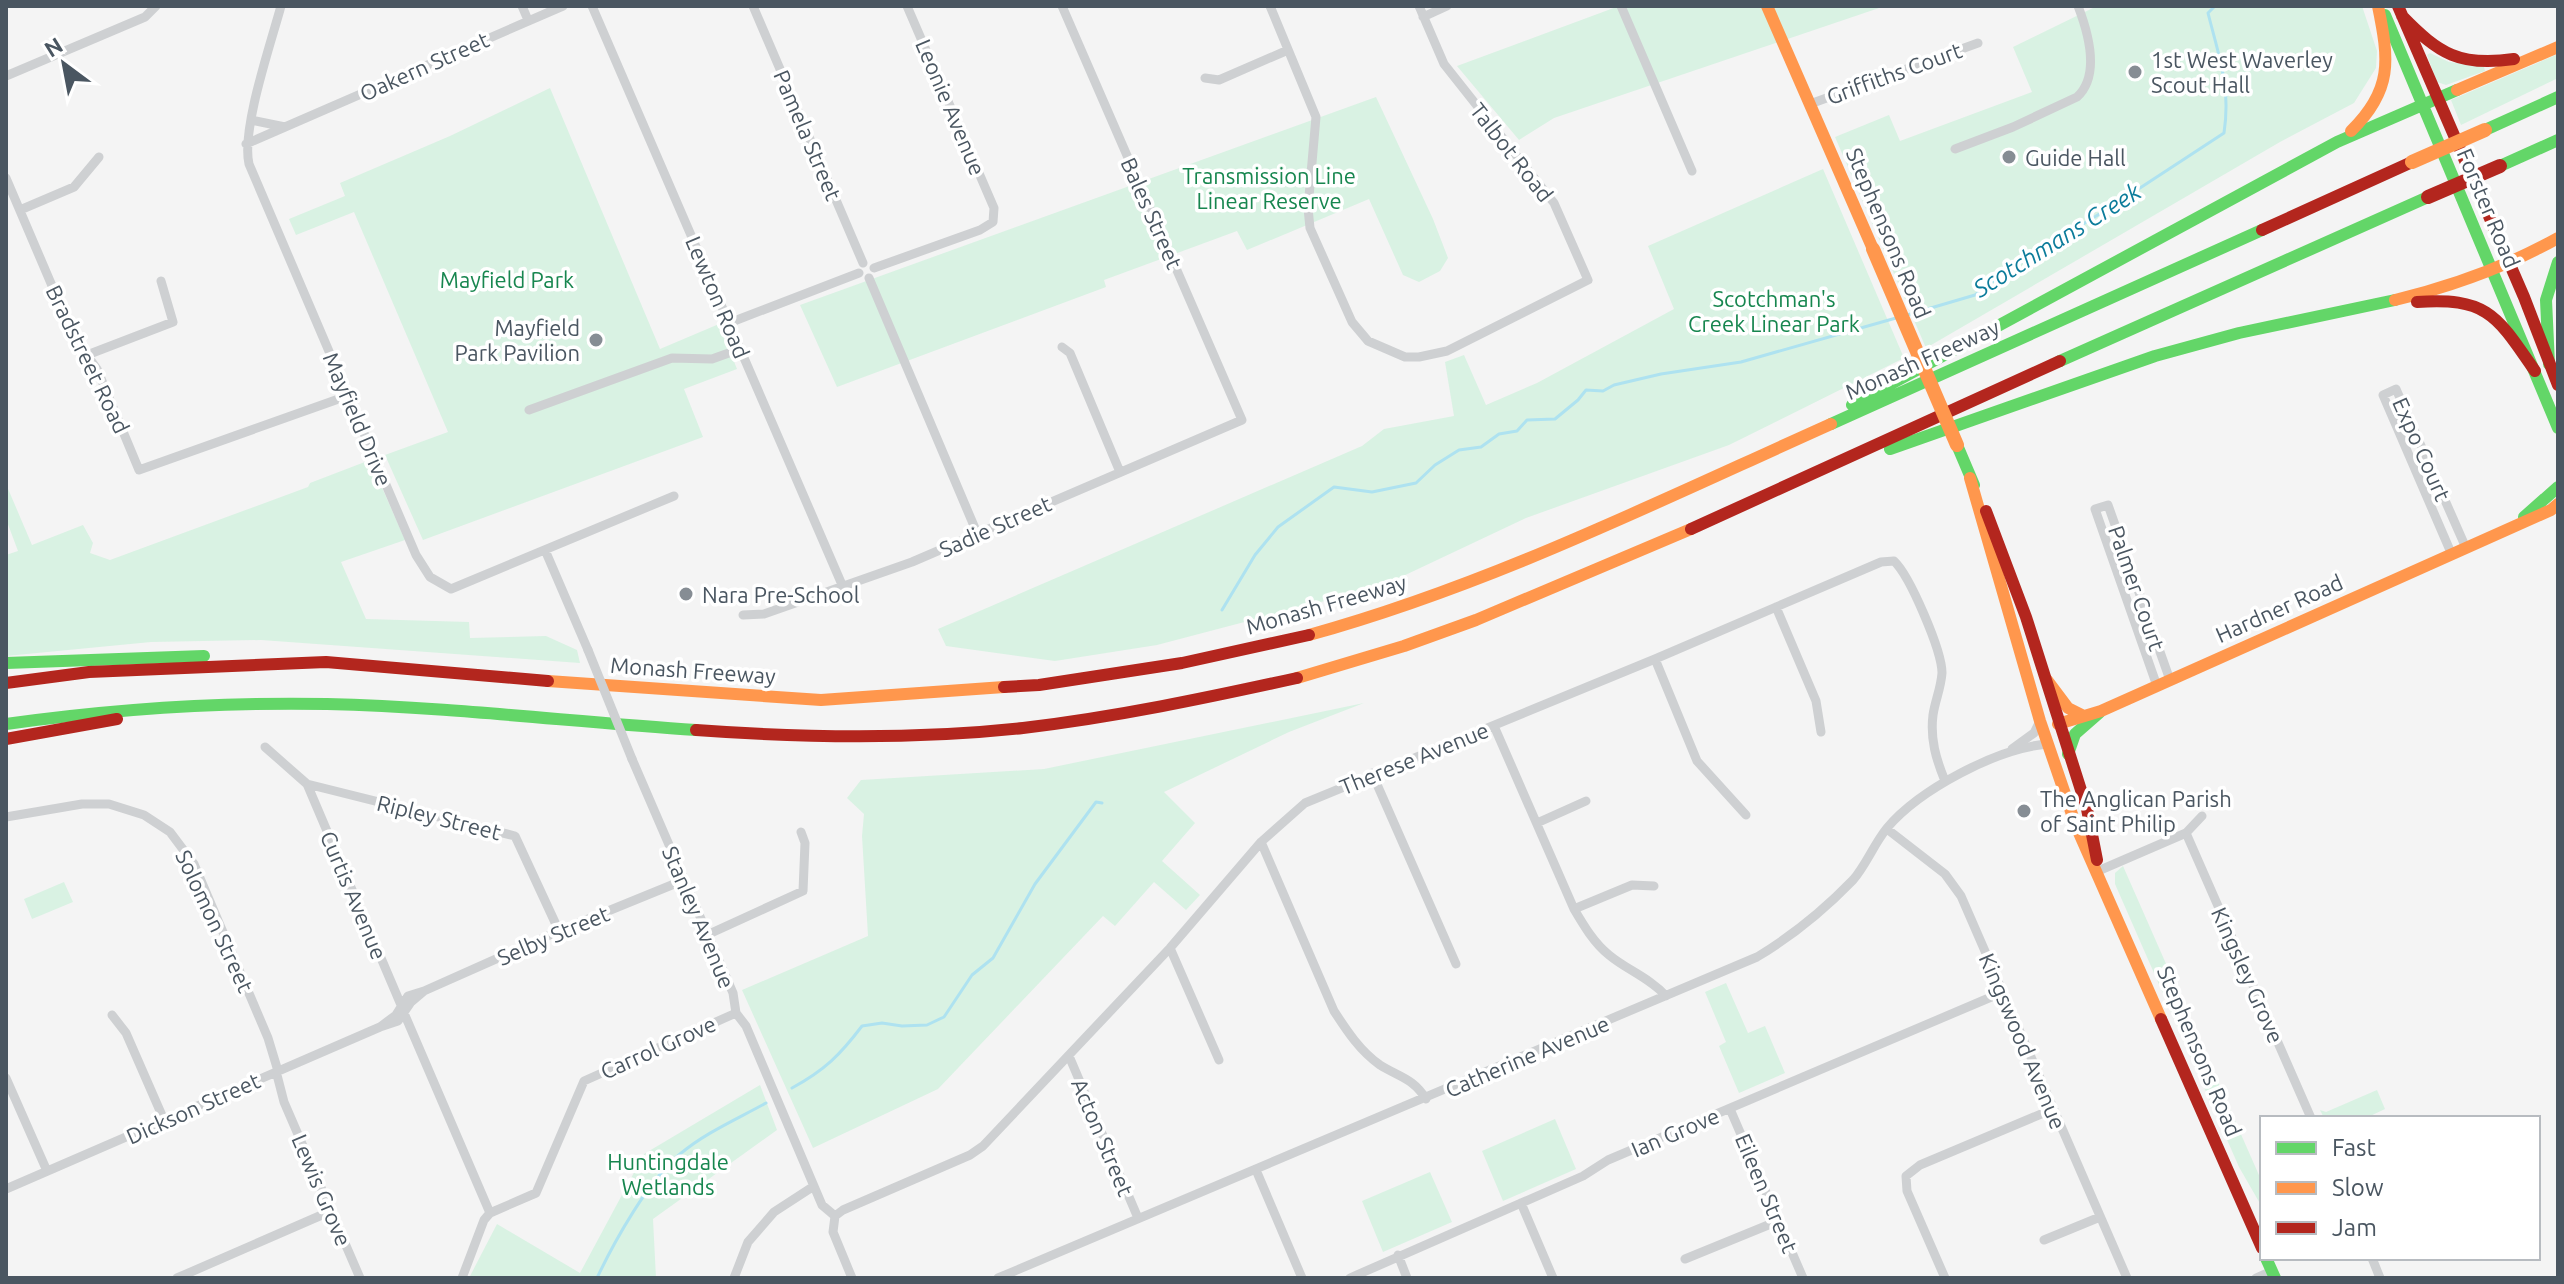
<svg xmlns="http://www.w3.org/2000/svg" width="2564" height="1284" font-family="Ubuntu,sans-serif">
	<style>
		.green { fill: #d9f2e3 }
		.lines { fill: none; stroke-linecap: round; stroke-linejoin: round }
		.stream { stroke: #aee2f0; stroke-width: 3 }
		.street { stroke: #ced0d2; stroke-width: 9 }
		.fast { stroke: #63d668; stroke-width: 12 }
		.slow { stroke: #ff974d; stroke-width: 12 }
		.jam { stroke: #b3261e; stroke-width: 12 }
		.street-bridge { stroke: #ced0d2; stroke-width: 9 }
		.slow-bridge { stroke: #ff974d; stroke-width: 14 }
		.jam-bridge { stroke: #b3261e; stroke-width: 14 }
		.poi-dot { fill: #868d94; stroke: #fff; stroke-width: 3 }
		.labels { text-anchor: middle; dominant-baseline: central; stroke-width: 7; stroke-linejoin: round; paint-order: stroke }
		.poi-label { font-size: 22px; fill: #4a5661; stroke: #fff; text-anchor: start }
		.street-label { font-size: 22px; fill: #4a5661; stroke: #fff }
		.park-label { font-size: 22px; fill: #17864f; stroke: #fff }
		.water-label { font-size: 24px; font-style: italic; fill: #0c7c9b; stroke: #fff }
	</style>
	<rect width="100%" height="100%" fill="#f4f4f4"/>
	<path class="green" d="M1619,6H1885L1554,118L1519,140L1457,66Z
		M2097,6H2362L2377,51L2376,68L2354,103L2280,142L1926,348L1835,137L1889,115L1900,141L2032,92L2013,47Z
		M2430,53L2449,62L2484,67L2485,71L2446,85L2437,82L2427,55Z
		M2558,54V78L2461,125L2451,100Z
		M550,88L660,349L719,324L737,369L684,389L703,437L423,540L385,455L448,432L354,212L296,235L289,219L345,196L340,183L450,136Z
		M1376,97L1433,219L1448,258L1440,271L1419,282L1403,275L1369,199L1247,250L1237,231L1104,280L1106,287L837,387L800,305Z
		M1823,169L1904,358L1729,445L1526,518L1382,586L1157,645L1055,661L946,646L938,629L1362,446L1384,429L1454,416L1445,362L1464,355L1486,405L1537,383L1674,309L1648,246Z
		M370,460L405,540L341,562L366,619L469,622L470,638L546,636L577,650L580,663L261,640L151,642L6,656V555L18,551L6,519V484L32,545L83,525L93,543L90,553L110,560L308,487L310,483Z
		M1364,703L1289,732L1164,792L1195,823L1162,861L1200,895L1186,910L1154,882L1115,926L1103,916L938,1089L813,1148L742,990L868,936L862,836L864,814L847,798L861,780L1044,769Z
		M2123,866L2262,1182V1207L2239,1167L2115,884V873Z
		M64,882L73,902L32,919L24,899Z
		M1726,983L1748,1033L1765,1026L1785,1073L1739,1093L1719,1046L1726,1042L1705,992Z
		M760,1085L777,1130L653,1219L656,1278H469L497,1224L580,1273L644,1154Z
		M2377,1090L2385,1109L2366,1118H2324L2320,1110L2326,1112Z
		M1555,1119L1576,1169L1503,1201L1482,1151Z
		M1430,1172L1452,1222L1383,1252L1362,1201Z"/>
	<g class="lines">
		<path class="stream" d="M1907,315L1975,295L2005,272L2114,205L2224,133C2231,87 2219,57 2208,13L2215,6
			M1222,610L1255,555L1278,527L1334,487L1372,492L1416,483L1435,465L1459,450L1481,447L1499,434L1517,431L1527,420L1555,419L1578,400L1586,390L1603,391L1614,385L1661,374L1741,362L1896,318
			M792,1088C825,1070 840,1055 862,1026L882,1023L902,1026L927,1025L944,1017L972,975L993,958L1035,884L1096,802L1102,803
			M597,1278C614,1242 649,1179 680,1154C705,1133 737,1119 766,1103"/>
		<path class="street" d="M281,6C271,43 241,130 249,164L416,555L430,577L451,589L674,496
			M522,6L528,20
			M592,6L843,587
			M753,6L863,263
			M1270,6L1316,117L1308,208L1310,228L1352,322L1368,341L1405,357H1419L1447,351L1588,280L1554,203L1444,64L1419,6
			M1621,6L1692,171
			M1423,17L1447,6
			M6,76L145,17L156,6
			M1205,78L1219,80L1288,50
			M1810,104L1978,43
			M285,127L563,6
			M246,144L285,127L251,120
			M1955,149L2013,127L2077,97C2101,75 2088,32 2078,6
			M6,178L73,335L97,369L139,470L347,396
			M20,210L74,187L99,157
			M874,268L980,230L993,222L994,208L907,6
			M869,278L977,533
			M729,323L859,273
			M1062,347L1070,353L1120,472
			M87,355L173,322L161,281
			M529,410L672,358L712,359L740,349
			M545,550L588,650
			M2452,555L2383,395L2396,389L2466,548
			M1776,607L1816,701L1821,732
			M743,615L764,614L912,562L1242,420L1062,6
			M1655,659L1697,761L1746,815
			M2157,686L2095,509L2108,505L2170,680
			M1494,726L1574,909C1584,926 1594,943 1609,955C1627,970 1650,978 1666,996
			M265,747L307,784L401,1005
			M2012,749L2034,733L2040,721
			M632,759L733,993L736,1013L746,1026L822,1205L835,1216L833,1232L852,1278
			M1372,773L1456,964
			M307,784L515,836L559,931
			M6,817L82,804H109L144,815L170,832L194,864L268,1038L278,1071
			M1537,823L1586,801
			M1887,829L1945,874L1961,896L2127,1278
			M2186,833L2202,816
			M1261,842L1334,1011C1347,1031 1360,1051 1380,1065C1399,1077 1413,1078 1426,1099
			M2098,871L2186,833L2311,1118
			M1574,909L1632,885L1654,886
			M709,934L803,891L805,843L801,832
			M1170,948L1219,1060
			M424,991L559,931L684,880
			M404,1013L490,1213
			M112,1015L126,1033L164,1120
			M1069,1056L1138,1218
			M276,1071L284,1102L360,1278
			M6,1078L47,1171
			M1730,1109L1803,1278
			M1256,1170L1302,1278
			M6,1189L380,1027L396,1015L408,996L424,991L411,1002L398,1021L380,1027
			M1521,1203L1553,1278
			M835,1216L843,1210L970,1155L983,1146L1170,948L1261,842L1305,803L1655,659L1881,562L1894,561C1910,576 1942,651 1942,673C1941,688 1935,701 1933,715C1930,739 1936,759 1945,781
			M2044,1240L2100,1217
			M1398,1255L1407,1278
			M2372,1258L2380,1278
			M1685,1259L1778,1221
			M177,1278L331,1211
			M462,1278L484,1220L490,1213L536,1193L584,1081L736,1013
			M734,1278L748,1242L774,1212L814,1186
			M998,1278L1757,957C1792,936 1824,910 1853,880C1866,865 1874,844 1887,828C1919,790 1997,748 2048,744
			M1350,1278L1583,1176L1608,1160L2003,992
			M1945,1278L1907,1191L1906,1176L1920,1165L2053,1109
			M2256,1278L2272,1271"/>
		<path class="fast" d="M2385,15L2558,428
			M2485,130L2558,97
			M2500,166L2558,140
			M2060,361L2428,197
			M2549,364L2546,300L2558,262
			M1852,405L2337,142L2457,90
			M1831,424L2262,230
			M1957,445L1974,485
			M1890,449L2155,356L2239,333L2395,300
			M2524,517L2558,487
			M6,663L204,656
			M6,724C113,709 219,702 327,704C450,707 573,722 696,730
			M2068,754L2075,734L2099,713
			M2266,1258L2275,1278"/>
		<path class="slow" d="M1767,6L1873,249
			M2457,90L2558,47
			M2351,131C2393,90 2389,60 2378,6
			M2395,300C2453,286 2506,267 2558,238
			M1970,478L2040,721L2076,826L2161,1019
			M1309,635C1490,585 1659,501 1831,424
			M1297,678L1404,646L1476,620L1691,529
			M2047,680L2068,708L2082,715
			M548,681L821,700L1004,687
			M2058,724L2101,711L2551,510L2558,504"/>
		<path class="jam" d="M2398,6L2524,297L2558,385
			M2402,16C2439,54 2460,67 2514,59
			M2262,230L2412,162
			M2417,302C2488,297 2497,316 2535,371
			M1986,511L2026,617L2087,809L2097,860
			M1691,529L2060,361
			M6,683L89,672L326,662L548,681
			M1004,687L1039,685L1182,663L1309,635
			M696,730C805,738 914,740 1023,728C1116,717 1206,698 1297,678
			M6,739L117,719
			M2161,1019L2262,1248"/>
		<path class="street-bridge" d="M588,650L632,759"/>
		<path class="slow-bridge" d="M2412,162L2485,130
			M1873,249L1957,445"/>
		<path class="jam-bridge" d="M2428,197L2500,166"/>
	</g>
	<g class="poi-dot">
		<circle cx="2135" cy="72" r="8"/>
		<circle cx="2009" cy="157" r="8"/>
		<circle cx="596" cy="340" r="8"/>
		<circle cx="686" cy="594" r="8"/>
		<circle cx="2024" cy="811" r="8"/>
	</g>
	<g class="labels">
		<g class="poi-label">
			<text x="2151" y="59">1st West Waverley<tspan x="2151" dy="25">Scout Hall</tspan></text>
			<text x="2025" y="157">Guide Hall</text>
			<text x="580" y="327" text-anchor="end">Mayfield<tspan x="580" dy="25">Park Pavilion</tspan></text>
			<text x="702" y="594">Nara Pre-School</text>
			<text x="2040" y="798">The Anglican Parish<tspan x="2040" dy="25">of Saint Philip</tspan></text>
		</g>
		<g class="street-label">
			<text transform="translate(424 66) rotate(-24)">Oakern Street</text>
			<text transform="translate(1894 73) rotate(-20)">Griffiths Court</text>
			<text transform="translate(951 107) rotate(67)">Leonie Avenue</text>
			<text transform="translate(808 135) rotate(67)">Pamela Street</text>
			<text transform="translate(1512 152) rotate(52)">Talbot Road</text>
			<text transform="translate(2489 208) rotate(67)">Forster Road</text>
			<text transform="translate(1152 213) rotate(66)">Bales Street</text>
			<text transform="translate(1889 233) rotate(67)">Stephensons Road</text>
			<text transform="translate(718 297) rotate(67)">Lewton Road</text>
			<text transform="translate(88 359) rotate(64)">Bradstreet Road</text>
			<text transform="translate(1922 359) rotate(-24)">Monash Freeway</text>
			<text transform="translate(358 419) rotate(67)">Mayfield Drive</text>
			<text transform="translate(2422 449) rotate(66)">Expo Court</text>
			<text transform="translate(995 526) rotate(-24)">Sadie Street</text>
			<text transform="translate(2137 588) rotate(71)">Palmer Court</text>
			<text transform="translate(1326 604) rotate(-16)">Monash Freeway</text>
			<text transform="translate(2279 608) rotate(-24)">Hardner Road</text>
			<text transform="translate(693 670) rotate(4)">Monash Freeway</text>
			<text transform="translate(1414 758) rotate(-22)">Therese Avenue</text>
			<text transform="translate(439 817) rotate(14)">Ripley Street</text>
			<text transform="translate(354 895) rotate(67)">Curtis Avenue</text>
			<text transform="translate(699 917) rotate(67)">Stanley Avenue</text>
			<text transform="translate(215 921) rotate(65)">Solomon Street</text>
			<text transform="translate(553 935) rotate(-23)">Selby Street</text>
			<text transform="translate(2248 975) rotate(66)">Kingsley Grove</text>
			<text transform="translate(2023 1041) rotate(67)">Kingswood Avenue</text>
			<text transform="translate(658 1047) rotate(-24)">Carrol Grove</text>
			<text transform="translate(2200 1051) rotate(67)">Stephensons Road</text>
			<text transform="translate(1527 1056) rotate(-23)">Catherine Avenue</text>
			<text transform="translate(193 1108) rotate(-24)">Dickson Street</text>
			<text transform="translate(1675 1132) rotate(-23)">Ian Grove</text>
			<text transform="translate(1103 1137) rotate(67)">Acton Street</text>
			<text transform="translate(322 1190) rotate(67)">Lewis Grove</text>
			<text transform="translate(1767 1193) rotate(67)">Eileen Street</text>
		</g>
		<g class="park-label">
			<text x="1269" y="175">Transmission Line<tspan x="1269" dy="25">Linear Reserve</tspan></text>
			<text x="507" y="279">Mayfield Park</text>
			<text x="1774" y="298">Scotchman's<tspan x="1774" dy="25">Creek Linear Park</tspan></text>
			<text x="668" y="1161">Huntingdale<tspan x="668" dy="25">Wetlands</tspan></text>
		</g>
		<g class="water-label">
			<text transform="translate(2057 240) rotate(-32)">Scotchmans Creek</text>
		</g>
	</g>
	<rect width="2564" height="1284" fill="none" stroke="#4a5661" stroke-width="16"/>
	<rect x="2260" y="1116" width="280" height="144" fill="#ffffff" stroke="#b7bbc0" stroke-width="2"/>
	<rect x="2276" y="1142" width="40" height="12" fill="#63d668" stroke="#b7bbc0" stroke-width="2"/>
	<text x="2332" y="1156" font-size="24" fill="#4a5661">Fast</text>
	<rect x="2276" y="1182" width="40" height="12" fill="#ff974d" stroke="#b7bbc0" stroke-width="2"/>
	<text x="2332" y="1196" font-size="24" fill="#4a5661">Slow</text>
	<rect x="2276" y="1222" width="40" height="12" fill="#b3261e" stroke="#b7bbc0" stroke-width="2"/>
	<text x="2332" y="1236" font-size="24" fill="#4a5661">Jam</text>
	<g transform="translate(64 64) rotate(328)" stroke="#ffffff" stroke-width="6" paint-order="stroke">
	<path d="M0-6L14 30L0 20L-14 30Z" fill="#4a5661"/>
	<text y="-12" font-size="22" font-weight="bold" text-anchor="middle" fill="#4a5661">N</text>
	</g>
</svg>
